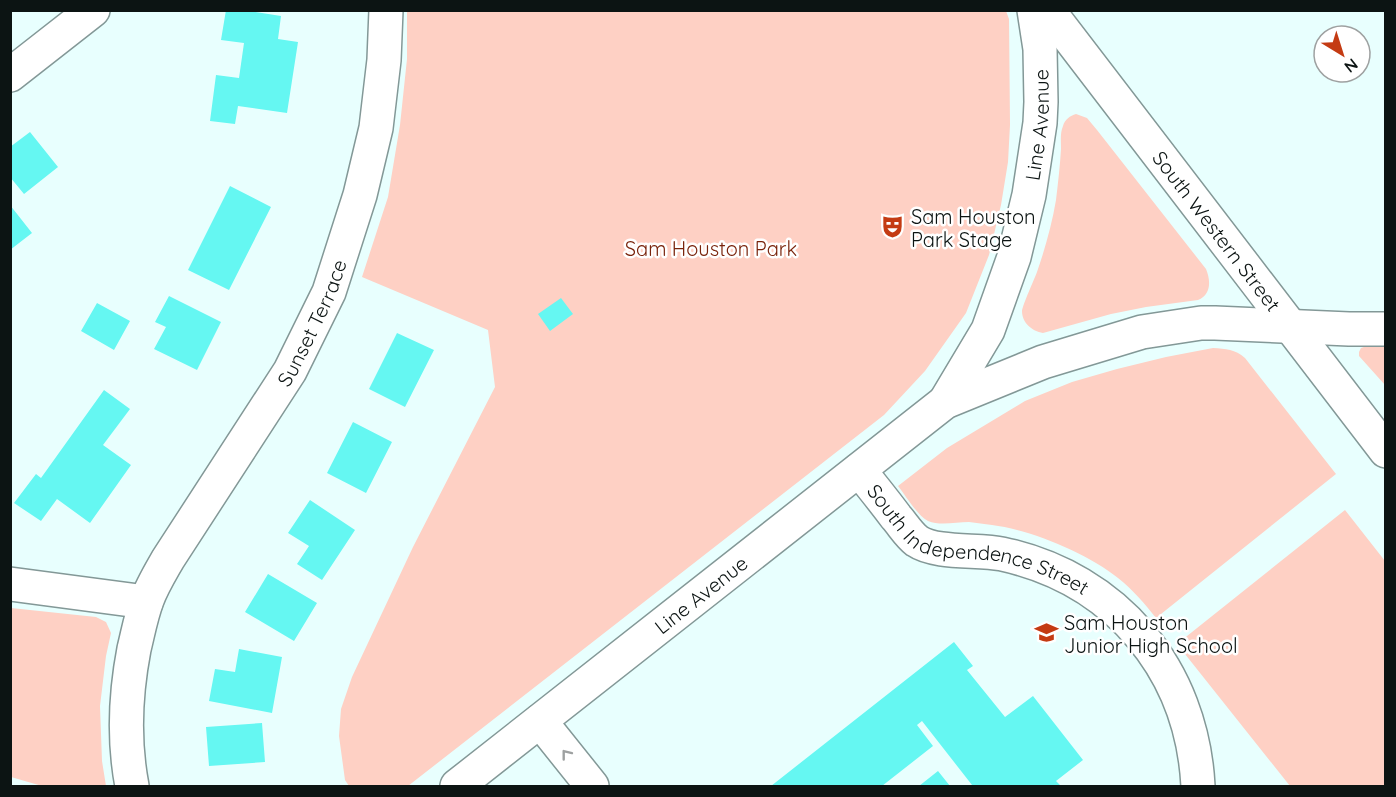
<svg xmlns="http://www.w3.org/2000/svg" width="1396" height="797" font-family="Quicksand,sans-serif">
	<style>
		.green { fill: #fed0c4 }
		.building { fill: #65f7f2 }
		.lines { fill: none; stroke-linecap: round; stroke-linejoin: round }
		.minor-casing { stroke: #839897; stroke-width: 36 }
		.major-casing { stroke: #839897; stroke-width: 36 }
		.minor { stroke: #fff; stroke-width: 33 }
		.major { stroke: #fff; stroke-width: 33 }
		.oneway { stroke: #9ea1a1 }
		.labels { text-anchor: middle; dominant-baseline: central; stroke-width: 5; stroke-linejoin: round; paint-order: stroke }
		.street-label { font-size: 20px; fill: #0c1413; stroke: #fff }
		.poi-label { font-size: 20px; fill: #0c1413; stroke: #fff; text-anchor: start }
		.park-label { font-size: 20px; fill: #79230b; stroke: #fff }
	</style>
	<rect width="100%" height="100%" fill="#e8fffe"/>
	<path class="green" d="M407,11H1006L1009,19L1010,125L1008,162L1001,205L989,255L966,313L925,371L884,415L408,786H349L345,780L339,736L341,709L352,677L413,547L495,387L488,330L362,277L388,197L400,125L407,59Z
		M1076,114L1087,118L1097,130L1206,269C1211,281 1211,295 1198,300L1146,307L1111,314L1043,333C1032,331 1022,323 1022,311C1023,304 1034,280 1037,272C1045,249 1052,224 1056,200C1058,183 1060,166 1061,149C1061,141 1060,133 1063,126C1065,119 1070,116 1076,114Z
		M1367,346L1385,347V385L1359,356V352L1361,348Z
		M1213,348C1226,349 1235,349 1245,358L1336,474L1156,618C1145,604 1133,590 1118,578C1087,553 1031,530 992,525C984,524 977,523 969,522C956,522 940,526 928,521C917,515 906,496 898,486L947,448L1025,401L1072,382L1117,369L1166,357Z
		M1345,510L1385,561V786H1290L1177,644Z
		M11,608L96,617L106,622L111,633L106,656L100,706L102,761L106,786H42L11,777Z"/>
	<path class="building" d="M226,10H242L281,16L278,39L298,42L287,113L238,106L235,124L210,121L216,75L239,78L244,43L221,40Z
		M30,132L58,167L24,194L10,177V147Z
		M230,186L271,207L229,290L188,270Z
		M10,205L32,233L10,250Z
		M169,296L221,322L197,370L154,349L166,327L155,322Z
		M561,298L573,314L550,331L538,314Z
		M97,303L130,321L114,350L81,331Z
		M397,333L434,350L405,407L369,389Z
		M104,390L130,409L103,445L131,465L90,523L57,499L41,521L14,503L36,474L41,478Z
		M353,422L392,442L366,493L327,473Z
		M310,500L355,530L322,580L297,564L309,546L288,533Z
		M268,574L317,603L294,641L245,612Z
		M954,642L973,666L967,670L1005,717L1033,696L1083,760L1056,781L1061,786H969L972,785L922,721L917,725L933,746L882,786H771Z
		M239,649L282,657L272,713L209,701L215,669L235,672Z
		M262,723L265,762L209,766L206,727Z
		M938,771L950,786H919Z"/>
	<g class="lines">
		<defs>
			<g id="minor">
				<path d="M10,75L93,10"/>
				<path id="s1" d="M859,470C872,486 884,501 896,517C903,525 909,535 917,541C936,554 979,549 1002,554C1117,579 1192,670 1198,786"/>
				<path d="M10,584L146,602"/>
				<path d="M540,721L592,786"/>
				<path id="s2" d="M132,786C123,739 125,696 134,649C138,633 141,616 147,600C152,586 160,573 168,559L290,371L329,292L360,195L376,128L384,60L386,10"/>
			</g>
			<g id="major">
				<path id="s3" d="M1048,10L1386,451"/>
				<path id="s4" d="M945,402L988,330L1014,257L1029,195L1040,123L1041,102L1040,49L1034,10"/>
				<path id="s5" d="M457,786L945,402L1043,362L1142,332L1201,323H1215L1349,329H1386"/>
			</g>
		</defs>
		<use href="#minor" class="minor-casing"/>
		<use href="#major" class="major-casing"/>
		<use href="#minor" class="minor"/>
		<use href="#major" class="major"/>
	</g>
	<defs><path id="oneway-chevron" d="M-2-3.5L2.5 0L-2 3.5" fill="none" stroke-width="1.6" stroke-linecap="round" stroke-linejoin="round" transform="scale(1.5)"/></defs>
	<use class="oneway" href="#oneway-chevron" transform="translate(566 754) rotate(-128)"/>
	<defs>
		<symbol id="theatre-bare" viewBox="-9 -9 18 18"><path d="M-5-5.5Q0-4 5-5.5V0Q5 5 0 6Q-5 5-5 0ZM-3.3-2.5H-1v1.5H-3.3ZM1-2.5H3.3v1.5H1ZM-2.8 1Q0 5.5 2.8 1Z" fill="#c43b13" stroke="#fff" stroke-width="2.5" paint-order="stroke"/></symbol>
		<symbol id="school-bare" viewBox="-9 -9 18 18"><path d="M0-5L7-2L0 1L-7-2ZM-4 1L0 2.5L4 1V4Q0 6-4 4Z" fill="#c43b13" stroke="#fff" stroke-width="2.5" paint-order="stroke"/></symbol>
	</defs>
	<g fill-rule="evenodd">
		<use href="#theatre-bare" x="876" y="210" width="33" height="33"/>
		<use href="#school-bare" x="1030" y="616" width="33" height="33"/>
	</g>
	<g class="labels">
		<g class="street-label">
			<text stroke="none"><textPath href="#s4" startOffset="296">Line Avenue</textPath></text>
			<text stroke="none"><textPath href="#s3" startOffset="278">South Western Street</textPath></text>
			<text stroke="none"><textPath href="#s2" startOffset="512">Sunset Terrace</textPath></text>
			<text stroke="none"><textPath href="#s1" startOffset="146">South Independence Street</textPath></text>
			<text stroke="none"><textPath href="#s5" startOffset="310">Line Avenue</textPath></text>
		</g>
		<g class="poi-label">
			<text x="911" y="216">Sam Houston<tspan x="911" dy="23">Park Stage</tspan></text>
			<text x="1064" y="622">Sam Houston<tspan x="1064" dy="23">Junior High School</tspan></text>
		</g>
		<g class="park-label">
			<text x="711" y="248">Sam Houston Park</text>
		</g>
	</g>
	<rect width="1396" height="797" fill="none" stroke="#0c1413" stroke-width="24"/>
	<g transform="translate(1342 54) rotate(142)"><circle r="28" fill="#ffffff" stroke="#9ea1a1" stroke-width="1.5"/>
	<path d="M0-4.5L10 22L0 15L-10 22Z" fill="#c43b13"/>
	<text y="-9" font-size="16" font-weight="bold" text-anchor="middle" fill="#0c1413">N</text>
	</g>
</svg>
